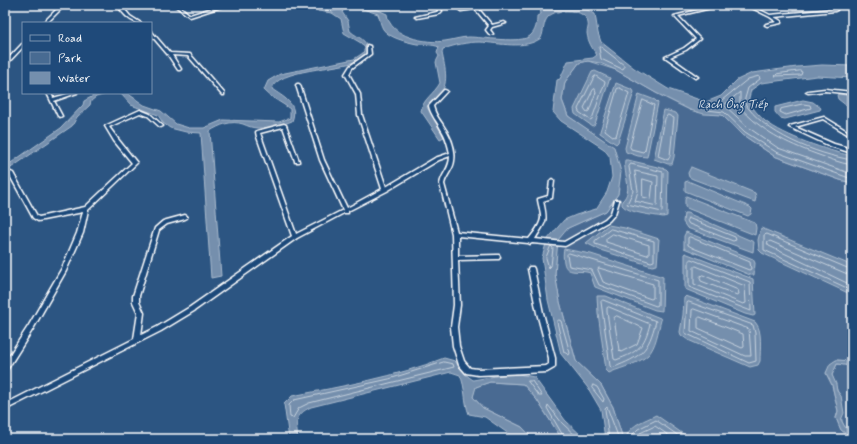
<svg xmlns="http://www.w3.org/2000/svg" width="857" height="444" font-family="Mynerve,sans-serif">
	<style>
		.green { fill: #486b92; stroke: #a4b5c8 }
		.water { fill: #748fad; stroke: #acbcce }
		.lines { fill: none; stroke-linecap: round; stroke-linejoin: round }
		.shore { stroke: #c7d2de; stroke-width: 1 }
		.minor-casing { stroke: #fff; stroke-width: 3 }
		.minor { fill: #1f4a7a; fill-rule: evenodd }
		.labels { text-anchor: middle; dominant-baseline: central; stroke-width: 3; stroke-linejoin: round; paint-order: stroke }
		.far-water-label { font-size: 12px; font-style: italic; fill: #d5dde6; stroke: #1f4a7a }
	</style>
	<rect width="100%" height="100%" fill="#2c5582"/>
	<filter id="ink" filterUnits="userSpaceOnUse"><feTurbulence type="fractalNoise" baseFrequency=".025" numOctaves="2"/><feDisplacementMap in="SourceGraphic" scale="8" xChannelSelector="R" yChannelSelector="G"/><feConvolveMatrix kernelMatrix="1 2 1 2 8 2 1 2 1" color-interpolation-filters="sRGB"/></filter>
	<g filter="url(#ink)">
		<path class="green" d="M588,61L616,70L656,93L690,110L722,115L743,135L774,156L840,180L852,183V361L836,360L826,373L832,385L838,411L836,418L841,430L852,439H623L613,407L601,385L576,361L560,302L555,274L557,240L568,228L606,211L618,194L614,148L568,116L562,100L565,82L579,63Z
			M837,364L852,366V433C836,422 844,414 841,398C841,395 838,393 837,390C835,385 834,380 832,375Z
			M490,382L523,384L537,400L562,439H533L522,427L483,408L473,397L475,387Z"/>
		<path class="water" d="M351,5L376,9L387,14C389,37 427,44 445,41C453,40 461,37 469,37C482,37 521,44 530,36C536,31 537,23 537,16L541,14L540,8C547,10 549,6 555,5C568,4 584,7 595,14L598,33L601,42L634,68L668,89L706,102L721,96L737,80L752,73L797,67L822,65L852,66V78L817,76L761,83L751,90L748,102C753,108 759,116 765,121C786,137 826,150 852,156V183L840,180L774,156L743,135L722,115L704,114L690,110L656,93L616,70L600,63L588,61L579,63L565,82L562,100L568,116L614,147L621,172L618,194L606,211L568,228L558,240L555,274L560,302L576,361L601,385L613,407L623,439H605L601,410L588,388L561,354L548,300L542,258L547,240L564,220L576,215L596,209L607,192L612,177L610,157L604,149L561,121L553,112L557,80L560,79L568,61L593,58L597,55C592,48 588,42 587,33C587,30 589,26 588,23C586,8 556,8 548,17C543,22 544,32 541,38C525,50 499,43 480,42C467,42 455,45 443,49L442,53C445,68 450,85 438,96C434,100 429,102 427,107L444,137L440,139L421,111C423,99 434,94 440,83L436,62L439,56L437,53L439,47C432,44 425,45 417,44C407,42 389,38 383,29C380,24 380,19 378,14L357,7L346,8L342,12L348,21L350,31C359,39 369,39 367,54C364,56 360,60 357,61C340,69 276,69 272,89C283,97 299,104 292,121C282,125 269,129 258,128C252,128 248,126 243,124C231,120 220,125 210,131L221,276L211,278L201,133L186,132L170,128L163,123L158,115L131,105L121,94L117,93H127L144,105L161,111L176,124L189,128H204L223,120L279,122L290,118V109C281,102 271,98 264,90L268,81L280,74L354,59L363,53L365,48L361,43L344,33L341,19L332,13L318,11L317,9L333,11Z
			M595,71L610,78L595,124L592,126L575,114L574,109L592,72Z
			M616,83L633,90L634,92L618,142L616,144L600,133V131Z
			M99,93H110L96,97L91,101L90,105L77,117L72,126L5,172V167L61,128L83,105L84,101Z
			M639,94L655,100L658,103L647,157L638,156L626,152L625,148Z
			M839,94L852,96V110L838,99L837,95Z
			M803,100L813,102L821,108L820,110L785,119L780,118L775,112V107Z
			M664,110L676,113L678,116L674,157L672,164H668L654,159Z
			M625,160H628L666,169L668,171L667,216L663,217C653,215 628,213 622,205V201C634,190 623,175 625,160Z
			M691,167L755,193L756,197L755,202L693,179L689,177L688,173Z
			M688,181L750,207L752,209L751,214L748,216L690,193L685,191V182Z
			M686,196L755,223L756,228L755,235L689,209L685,207V200Z
			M684,213H687L754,242L753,252L687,228L683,222Z
			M608,225L625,228L659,239L657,265L652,266L600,250L586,243Z
			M761,228L846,263L852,268V291L848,293L762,253L759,250L758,240Z
			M686,232L753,259L755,263L754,275H750L684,248V236Z
			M564,249L591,254L663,277L662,311L655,310L595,287L590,273C580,269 566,276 564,262C563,257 563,253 564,249Z
			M685,253L753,279L755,315L753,316L745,314L685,289Z
			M597,296H606L660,318L661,320C658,331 656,347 648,355C638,364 623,367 611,372L609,373L606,370L598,313Z
			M686,296L755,322C763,330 760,350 760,361L758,365L750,367L688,340L681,335L680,332L683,315L684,298Z
			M444,358L455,361L465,374L473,380L513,373L534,377L565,420L585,439H562L537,400L523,384L490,382L476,387L473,397L483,408L522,427L533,439H516L485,417L469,414C464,402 466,388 460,375L451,372L311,407C294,415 296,423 298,439H289L284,404L292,396C343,386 396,377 444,358Z
			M836,360L852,361V366L837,364L832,375L836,384L837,391L841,396L844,413L841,420L845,427L852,433V438L841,430L836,418L838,411L832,385L826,373L830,364Z
			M656,415L686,436L688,439H628L627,435C632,424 646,420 656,415Z"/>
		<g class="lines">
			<path class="shore" d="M601,47L624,65V68L622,69L601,59L599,48Z
				M800,71L802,72L801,75L775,76L777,74Z
				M596,76L605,82L592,119L590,120L579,112L578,109L594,77Z
				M620,88L629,93L616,136L614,137L605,130L617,89Z
				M595,89L596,92L589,111L587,112L584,108L593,90Z
				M643,100L654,105L645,150L643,152L631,149L630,147Z
				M803,104L810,105L811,108L786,115L780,112L781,109Z
				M668,115L674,118L670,156L668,160L658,156L665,119Z
				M852,160C816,154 764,134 744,102L748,88L760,79L759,76L748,79L722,100L705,108L707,110L724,112L745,132L776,152L852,179
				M631,164L663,172L662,212L627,204L633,191L629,167Z
				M852,165C839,163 828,158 816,154C786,143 761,131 740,107V92L724,105L749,128L778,148L852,174
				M635,171L658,176L657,206L635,201L638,191Z
				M643,179L653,182L651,199L643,197Z
				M688,218L735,237L736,240L733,241L689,224L687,221Z
				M611,229L654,241V261L651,262L595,244V241Z
				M613,234L649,245V254L647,255L606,242V239Z
				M690,237L750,262L751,269L749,270L693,248L688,245V238Z
				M551,246L553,248L551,266L549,268L546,258Z
				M569,253L658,280V305L656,306L599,285L592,270L569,266L567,255Z
				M691,259L750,282L751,311L689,287V261Z
				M696,266L745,286L746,303L743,304L694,284V268Z
				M599,268L653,284V298L651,299L603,282L598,270Z
				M852,270L767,234L764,235V250L847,288H852
				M703,275L738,290L739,294L737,295L701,281L700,277Z
				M852,276L770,241L767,243L769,246L847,283H852
				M603,300L656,321C648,352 642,356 612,368L610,366L601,302Z
				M689,302L753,325L755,333L756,361L749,363L685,333L687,303Z
				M609,307L650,324C644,347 638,352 616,360L614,359L607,312V308Z
				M694,309L749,329L751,356H745L691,331L692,310Z
				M617,316L643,328L637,344L621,352L619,350L614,318Z
				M700,317L743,334L744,347L742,348L698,328V319Z
				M559,320L561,321L570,353L569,355L564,352L557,322Z
				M444,362L453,364L454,367L309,403L299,408L293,418L290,417L289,405L294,400L389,379Z
				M528,381H532L542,396H539Z
				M593,385L597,387L604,399L603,402L592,388Z
				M565,439L547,408L548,405L562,423L579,439
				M609,439L605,409L607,407L619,439
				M632,439V435L638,429L656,420L683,439
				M637,439L640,433L655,426L674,439"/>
			<defs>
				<path id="minor" d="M61,5H65L47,23H43Z
					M117,5H121L130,16L141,23C130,23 123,13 117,5Z
					M174,5H178L190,15L222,5H227L190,17Z
					M437,5H446L440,7L442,11L439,14L417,18L415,17L437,12L438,11Z
					M453,5H457L462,9L477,7L492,25L504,22L506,23L492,27L490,30L493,34L490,35L486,30L489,26L475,9L461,11Z
					M717,5H723L678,16L700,39L686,50L670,57L698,77L696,78H695L665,57L684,48L696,39L674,16Z
					M746,5H750L770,15L833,9V6L831,5H836L837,10L835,11L774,17L781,21V23L767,26L765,25L766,24L777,22L770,17Z
					M151,32H152L170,53L190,54L224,93V95H222L188,56L172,55L181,69L180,70H178L168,55L151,35Z
					M22,44H23V47L6,65H5V62Z
					M367,45L370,46L371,54L352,68L349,74L360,94L362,115L386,187L435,158L450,153C448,145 446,136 441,129C437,121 431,115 429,106L444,90H445L447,91L433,106C435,114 439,119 443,125C450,135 456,149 454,161C453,170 446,175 444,184L457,232L529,239C533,234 538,228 540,222C543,216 539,207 538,200V199L548,196L550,181L552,179L554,181L552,197V198L543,201C548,223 546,221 535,239L564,242L605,219L611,213L615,200H619V201L615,214L609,221L567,245L565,246L532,243L530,244L528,243L458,236V256L497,255H499L500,257L499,259H497L458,260L460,305L457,327L459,346L464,361L470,368L478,369L546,366L549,364V358L537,313L528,269L529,267H533L534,269L543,313L555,358V366L554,368L547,372L478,375L466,373L459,365L453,346L451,327L454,305L452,234L440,184C442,173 450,169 450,156L439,160L387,191L348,211V213H344L297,238L194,311L161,331L5,410V404L134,339L138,313L133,302V296L155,228L163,221L185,215L187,216V218L185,219L167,224L159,230L139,296V302L144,313L141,335L157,327L190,307L292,236L257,137L256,132L257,131L284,124L286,125L299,161V162H295V161L283,127L260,133L296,234L343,210L320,160L296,85L297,84H299L300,85L324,160L347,208L382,189L358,115L356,94L345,74L350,66L367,54Z
					M825,89L852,92V94L825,91L808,93L806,92L808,91Z
					M47,93H51L53,98L71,93H77L54,101L62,116L60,117L58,116Z
					M140,110L150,114L163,126L161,127H160L148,116L140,113L109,127L118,139L137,163L88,210L83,233L66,271L33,329L7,370L5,371V362L29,325L62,268L77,233L83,212L38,221L33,218L9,174L11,172L13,173L37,216L39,217L85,207L132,163L114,141L105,126Z
					M824,117L852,134V137L823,119L795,127L834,144L852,149V153L830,146L789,127L790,126Z"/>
			</defs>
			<use href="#minor" class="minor-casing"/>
			<use href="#minor" class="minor"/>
		</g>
	</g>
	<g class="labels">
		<g class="far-water-label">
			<text x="733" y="105">Rạch Ông Tiếp</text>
		</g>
	</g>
	<rect width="857" height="444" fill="none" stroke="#1f4a7a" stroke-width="20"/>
	<rect x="10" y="10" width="837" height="424" fill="none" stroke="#fff" stroke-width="1.5" filter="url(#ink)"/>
	<rect x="22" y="22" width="130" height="72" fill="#1f4a7a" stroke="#7992af"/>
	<rect x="30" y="35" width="20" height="6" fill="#1f4a7a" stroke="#7992af"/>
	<text x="58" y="42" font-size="12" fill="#ffffff">Road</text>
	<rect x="30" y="52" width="20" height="12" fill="#486b92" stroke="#7992af"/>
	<text x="58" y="62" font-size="12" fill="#ffffff">Park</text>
	<rect x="30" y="72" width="20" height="12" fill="#748fad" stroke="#7992af"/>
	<text x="58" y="82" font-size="12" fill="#ffffff">Water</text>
</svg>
